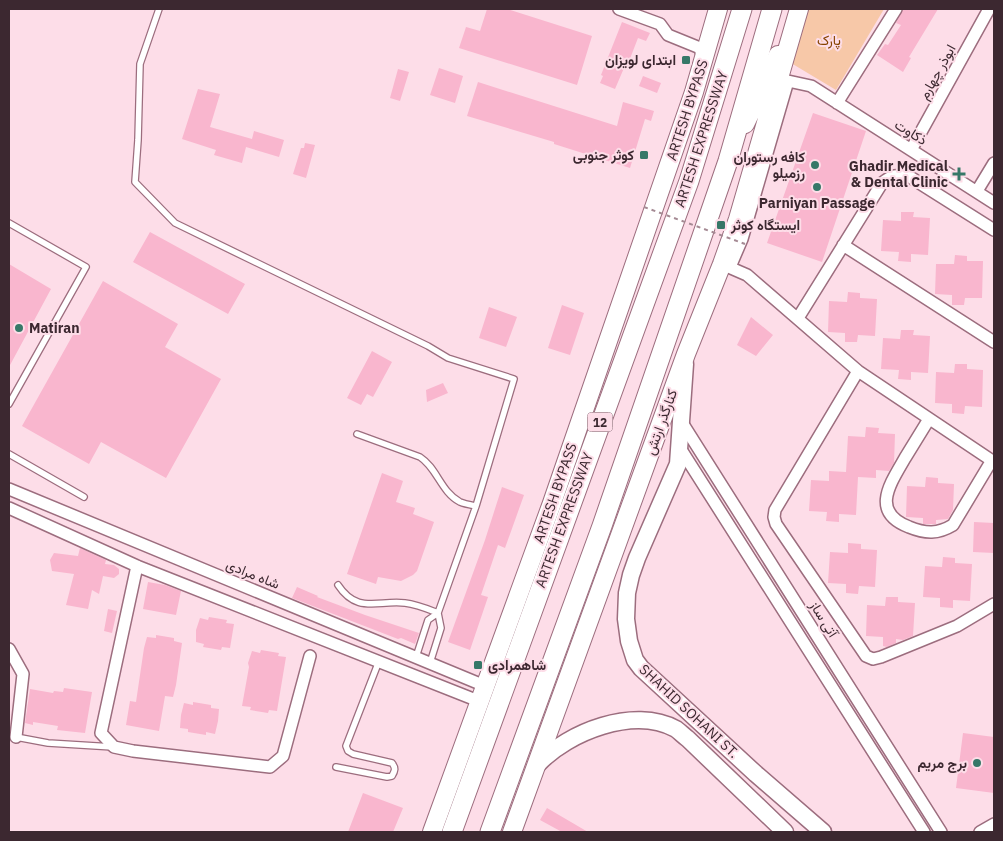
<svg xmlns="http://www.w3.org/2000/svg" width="1003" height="841" font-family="'IBM Plex Sans',Vazirmatn,sans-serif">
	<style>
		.green { fill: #f7c8a8 }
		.building { fill: #f9b6ce }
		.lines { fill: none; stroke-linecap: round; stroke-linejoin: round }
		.service-casing { stroke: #9c6d7e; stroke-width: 8 }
		.minor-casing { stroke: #9c6d7e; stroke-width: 14 }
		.secondary-casing { stroke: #9c6d7e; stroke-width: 19 }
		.primary-casing { stroke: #9c6d7e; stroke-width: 20 }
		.trunk-casing { stroke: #9c6d7e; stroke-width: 21 }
		.service { stroke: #fff; stroke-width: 5.5 }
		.minor { stroke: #fff; stroke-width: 11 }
		.secondary { stroke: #fff; stroke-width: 16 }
		.primary { stroke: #fff; stroke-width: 18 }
		.trunk { stroke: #fff; stroke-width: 19 }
		.path-bridge { stroke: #a58a94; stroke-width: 2; stroke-dasharray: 4 4; stroke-linecap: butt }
		.poi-dot { fill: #367868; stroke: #fddde8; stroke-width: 2 }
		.labels { text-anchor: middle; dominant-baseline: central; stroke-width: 4; stroke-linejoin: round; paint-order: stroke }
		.shield { fill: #fddde8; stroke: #765e67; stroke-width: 1 }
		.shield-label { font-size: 12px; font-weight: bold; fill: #3c2830 }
		.park-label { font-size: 14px; fill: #864300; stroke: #fddde8 }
		.poi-label { font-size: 14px; font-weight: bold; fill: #3c2830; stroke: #fddde8; text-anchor: end }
		.street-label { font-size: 14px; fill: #3c2830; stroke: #fddde8 }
	</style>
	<rect width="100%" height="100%" fill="#fddde8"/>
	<path class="green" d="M807,9H884L836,90L791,63Z"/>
	<path class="building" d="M487,9H507L592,36L577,85L459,48L466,27L480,31Z
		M903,9H938L909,57L911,58L903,72L877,55L885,44L888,45L901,25L896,23Z
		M622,22L650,33L646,41L638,38L626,69L624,68L615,89L600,83L603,76L601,75Z
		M439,68L463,76L455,103L430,95Z
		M398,69L409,72L400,101L390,98Z
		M643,76L661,83L657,93L639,86Z
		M478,82L617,126L623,102L654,111L651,121L645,119L630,168L554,144V142L467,116Z
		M198,89L220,94L210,127L252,139L254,131L284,140L279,157L246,147L242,163L214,155L216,150L182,139Z
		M813,113L866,131L822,262L767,243Z
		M305,143L315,145L306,178L293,174L301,148H304Z
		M901,212H914L913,217L930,218L928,255L911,254V262L898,261L899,252L881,251L883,220L901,221Z
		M150,232L245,284L228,314L133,262Z
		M955,255L967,256V261H983L982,298H965L964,305H952V295L935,294L936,264H954Z
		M9,264L51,289L9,367Z
		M103,281L178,324L165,347L221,379L166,478L101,442L89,464L22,426Z
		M848,292L860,293V298L877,299L875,336L858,335L857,342H845V333L828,332L829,301L847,302Z
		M562,305L584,313L570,355L548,348Z
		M489,307L517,317L506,347L479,338Z
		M751,317L773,335L756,356L737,345Z
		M901,330H914L913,335L930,336L928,373L911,372V380L898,379L899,370L881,369L883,338L900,339Z
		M372,351L392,362L373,397L367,394L361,405L347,398Z
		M955,364H967V369L983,370L982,407L965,406L964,414L952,413V404L935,403L936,372L954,373Z
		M443,383L448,393L427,402L426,390Z
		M866,427L879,428L878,433L895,434L894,463L889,471L876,470V478L858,477L856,515L839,514V522L826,521L827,512L809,511L811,480L829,481V471L846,472L848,436L865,437Z
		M382,473L403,481L396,502L415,508L413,514L434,522L417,571L413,575L401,581L378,577L376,584L347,574Z
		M926,477L938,478V483L954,484L953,510L948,519L936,520V524H923V518L906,517L907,486L925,487Z
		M502,487L524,495L505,548L498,545L481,595L488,597L470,650L448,642L485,540Z
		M974,522L994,523V553L973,552Z
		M848,543L861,544V549L877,550L875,587L859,586L858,594L846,593V584L828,583L830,552L848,553Z
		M80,548L106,560L105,564L114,565L119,569V574L114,578L103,576L99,594L92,590L88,609L66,605L74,574L52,571L50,560L54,553L78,556Z
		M943,557L955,558V563L972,564L970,601L953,600V608L940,607V598L923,597L925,566L942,567Z
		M148,582L165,585L181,591L176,615L143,609Z
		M297,587L318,596L317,597L365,615L419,633L415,644L401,638L398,639L292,598Z
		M886,597H898V602L915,603L913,636L903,640L896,639V643L887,647L883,646V637L866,636L867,605L885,606Z
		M108,609L117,611L112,633L104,631Z
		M209,617L227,620L226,623L234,624L230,648L222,647L221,650L203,647L204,644L196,642V630L200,618L208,620Z
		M156,635L174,638V641L182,643L176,685L173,697L165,696L159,731L126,725L130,701L136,702L144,648L147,637L156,638Z
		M261,650L279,653L278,656L286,657L277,711L269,710L268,713L250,710L251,707L242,706L249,667L248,663L252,651L260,653Z
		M64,688L92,692L85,733L57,730L58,726L33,722V725L25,723L30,689L53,693L54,691L63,692Z
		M193,702L211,705V708L219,709L218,721L215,734L206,732V735L188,732V729L180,728L181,715L184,703L193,705Z
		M963,733L994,737V793L956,788Z
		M363,793L403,808L393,832H348Z
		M547,808L588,832H562L540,820Z"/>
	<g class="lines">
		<defs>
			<path id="service" d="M159,9L140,64L138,140L135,182L175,223L428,346L448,358L514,379L476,506L438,613L441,628L430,663
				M9,223L86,267L9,404
				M357,434L420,457C437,468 441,492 460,502C465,504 471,505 476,506
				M9,454L84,497
				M338,585C357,614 377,600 405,603C416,604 428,609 438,613
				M416,657L428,620L438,613
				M16,737L48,743L113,747
				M336,767L387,777L392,776C395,771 396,768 392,763L353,754L348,751L346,746L379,661"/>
			<path id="minor" d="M619,9L660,24L668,35L700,48L703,59
				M837,103L896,9
				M911,150L989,9
				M977,191L994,163
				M843,245L994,342
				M724,265L747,275L858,371L994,462
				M730,267L742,239L788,81L811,86L994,203
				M798,318L882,183C892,175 897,174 910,177L994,230
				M858,371L775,510L774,517L776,524L866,656L873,659L881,657L957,626L994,604
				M929,419C921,432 913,445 905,458C890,484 870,512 909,527C926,534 938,534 953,525L992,460
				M681,421L941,832
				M680,448L924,832
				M9,489L485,686
				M9,508L137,566L481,702
				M137,566L101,733L114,747L133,751L270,767L283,756L310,656
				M9,649L23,674L16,737
				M980,832L994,824"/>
			<path id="secondary" d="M685,364L678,464L637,558L631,575L627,593L626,619L629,641L635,660L641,668L756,774L823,832
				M538,764C568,732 634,706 676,729C680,732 684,736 688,739L785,832"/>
			<path id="primary" d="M745,124L778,55
				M432,832L552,503L694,92L718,9
				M512,832L686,354L722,264L738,219L799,9"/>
			<path id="trunk" d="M452,832L689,181L742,9
				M490,832L602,526L728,161L772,9"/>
		</defs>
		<use href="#service" class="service-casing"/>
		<use href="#minor" class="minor-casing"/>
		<use href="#secondary" class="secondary-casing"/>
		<use href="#primary" class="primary-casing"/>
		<use href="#trunk" class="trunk-casing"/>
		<use href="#service" class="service"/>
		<use href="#minor" class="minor"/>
		<use href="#secondary" class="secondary"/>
		<use href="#primary" class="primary"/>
		<use href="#trunk" class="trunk"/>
		<path class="path-bridge" d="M644,207L745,244"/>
	</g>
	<g class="poi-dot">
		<rect x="681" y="55" width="10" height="10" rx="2.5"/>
		<rect x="639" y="150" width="10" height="10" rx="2.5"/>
		<circle cx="815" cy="165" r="5"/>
		<path d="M956.5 166.5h5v5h5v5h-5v5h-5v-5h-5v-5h5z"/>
		<circle cx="817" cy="187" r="5"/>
		<rect x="716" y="220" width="10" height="10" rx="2.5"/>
		<circle cx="19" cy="328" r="5"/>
		<rect x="473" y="660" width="10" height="10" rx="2.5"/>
		<circle cx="977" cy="763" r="5"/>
	</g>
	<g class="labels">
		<rect class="shield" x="587.5" y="412.5" width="25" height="19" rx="4"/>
		<g class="shield-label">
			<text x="600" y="422">12</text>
		</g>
		<g class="park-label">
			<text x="829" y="40">پارک</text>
		</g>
		<g class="poi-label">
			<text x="676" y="60">ابتدای لویزان</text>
			<text x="634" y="155">کوثر جنوبی</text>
			<text x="805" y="157">کافه رستوران<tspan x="805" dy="16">رزمیلو</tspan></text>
			<text x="948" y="166">Ghadir Medical<tspan x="948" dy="16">&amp; Dental Clinic</tspan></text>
			<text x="817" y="203" text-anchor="middle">Parniyan Passage</text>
			<text x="731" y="225" text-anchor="start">ایستگاه کوثر</text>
			<text x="29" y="328" text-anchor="start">Matiran</text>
			<text x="488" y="665" text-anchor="start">شاهمرادی</text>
			<text x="967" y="763">برج مریم</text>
		</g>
		<g class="street-label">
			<text transform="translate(937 72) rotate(-61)">ابوذر چهارم</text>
			<text transform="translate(687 110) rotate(-72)">ARTESH BYPASS</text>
			<text transform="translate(911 132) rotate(32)">ذکاوت</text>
			<text transform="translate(701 139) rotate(-72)">ARTESH EXPRESSWAY</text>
			<text transform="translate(661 422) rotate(-70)">کنارگذر ارتش</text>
			<text transform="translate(555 493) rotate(-71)">ARTESH BYPASS</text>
			<text transform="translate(564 520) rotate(-70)">ARTESH EXPRESSWAY</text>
			<text transform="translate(253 574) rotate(22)">شاه مرادی</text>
			<text transform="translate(824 619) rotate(58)">آتی ساز</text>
			<text transform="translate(689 711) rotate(43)">SHAHID SOHANI ST.</text>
		</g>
	</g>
	<rect width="1003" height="841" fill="none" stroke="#3c2830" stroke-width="20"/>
</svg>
